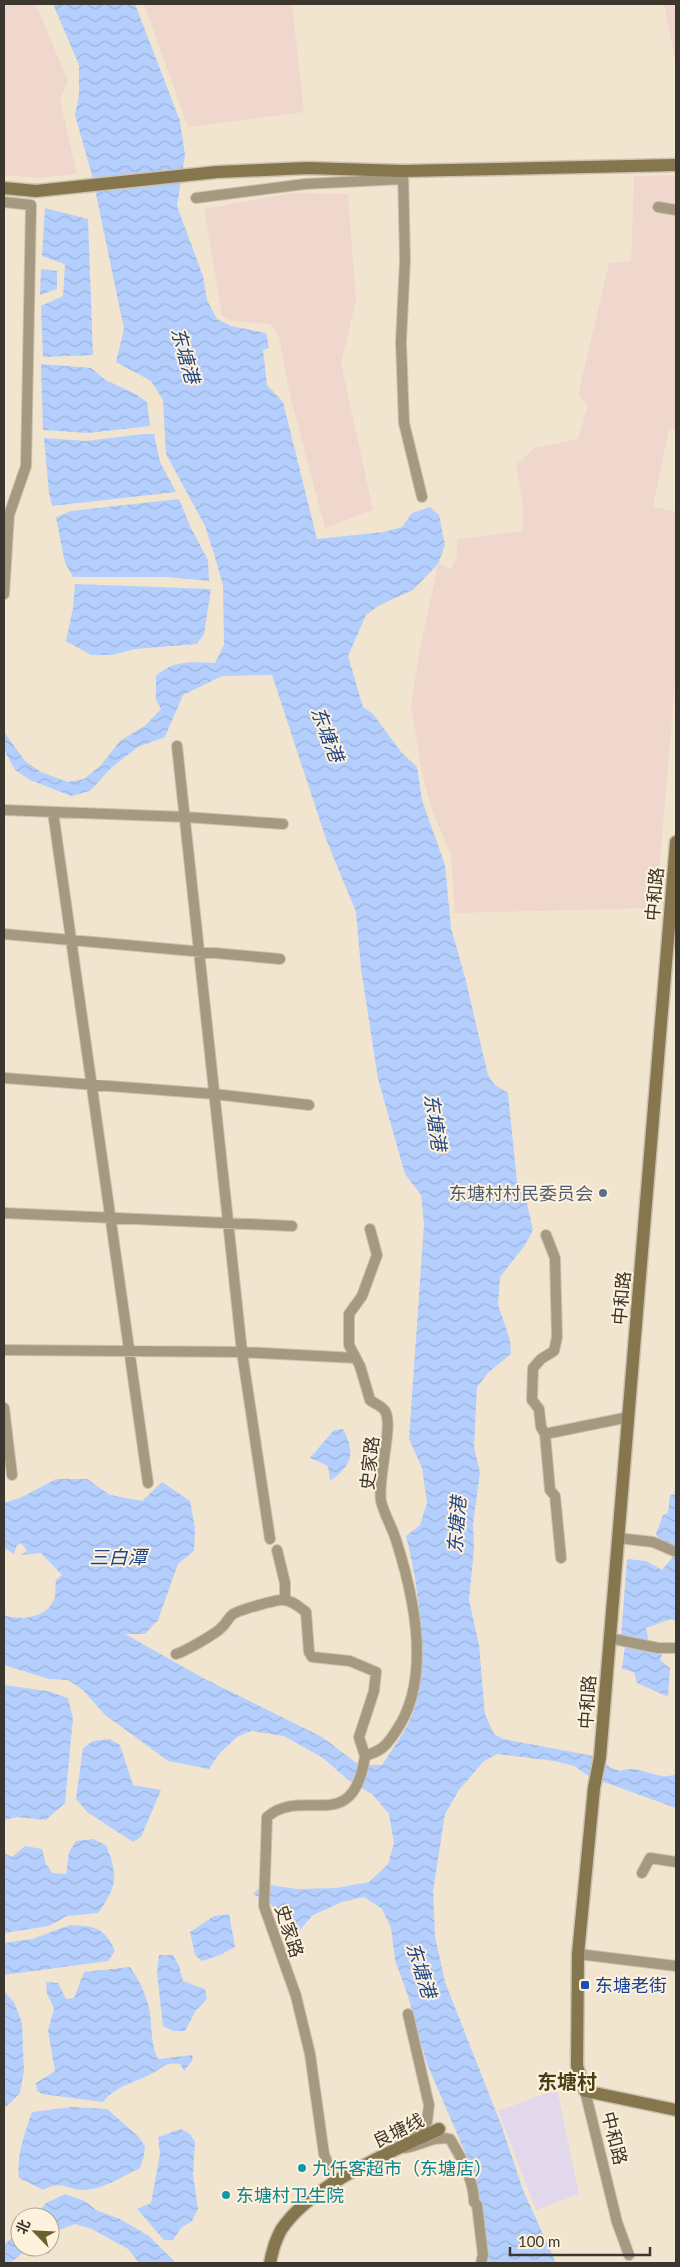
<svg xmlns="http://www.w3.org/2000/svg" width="680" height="2267" font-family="Lato,'Noto Sans SC',sans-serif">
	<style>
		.commercial { fill: #e2d8ec }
		.industrial { fill: #efd7ce }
		.water { fill: url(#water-waves) }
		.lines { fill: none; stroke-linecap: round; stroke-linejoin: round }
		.street-casing { stroke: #cdc2af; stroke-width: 12 }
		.secondary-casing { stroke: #cdc2af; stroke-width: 15 }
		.street { stroke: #a59a80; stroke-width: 10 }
		.secondary { stroke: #85764d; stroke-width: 12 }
		.service-dot { fill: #5c6f8a; stroke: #fff2dc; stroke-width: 2 }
		.transit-dot { fill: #1a4fb4; stroke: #fff2dc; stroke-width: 2 }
		.culture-dot { fill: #0f9aa8; stroke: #fff2dc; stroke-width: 2 }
		.labels { text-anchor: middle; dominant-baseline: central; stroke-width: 4; stroke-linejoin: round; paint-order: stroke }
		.street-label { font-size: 18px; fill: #3b362e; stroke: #fff2dc }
		.service-label { font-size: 18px; fill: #4e5e75; stroke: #fff2dc; text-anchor: end }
		.transit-label { font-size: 18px; fill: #164399; stroke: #fff2dc; text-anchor: start }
		.culture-label { font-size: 18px; fill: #0d838f; stroke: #fff2dc; text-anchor: start }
		.water-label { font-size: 19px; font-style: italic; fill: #204688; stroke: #fff2dc }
		.quarter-label { font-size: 20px; font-weight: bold; fill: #473f15; stroke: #fff2dc }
	</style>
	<defs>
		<pattern id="water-waves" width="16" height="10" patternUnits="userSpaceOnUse" patternTransform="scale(1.25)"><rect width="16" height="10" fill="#b4cffd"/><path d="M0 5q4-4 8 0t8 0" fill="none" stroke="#9cb2d9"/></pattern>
	</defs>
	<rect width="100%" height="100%" fill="#f2e5cf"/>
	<path class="commercial" d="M557,2089L579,2194L536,2210L498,2111Z"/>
	<path class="industrial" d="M4,4H36L68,81L60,100L77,174L37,178L4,175Z
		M144,4H292L304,112L188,127Z
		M664,4H676V65Z
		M676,175V430L669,429L653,507L676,512V671L656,908L455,913L451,855L432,810L422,773L411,706L419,653L438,564L451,569L457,556V539L523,531V506L516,465L534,448L578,439L588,406L578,395L609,263L631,261L634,176Z
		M292,193L348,194L356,301L341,363L373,510L325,528L290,395L279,337L270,324L232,321L222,316L204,209Z"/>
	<path class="water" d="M53,4H135L180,121L185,155L177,206L203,276L207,300L217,319L231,326L266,333L269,348L263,350L267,385L283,402L317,539L384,532L402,527L412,513L430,507L439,515L445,545L438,564L413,590L378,606L366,615L348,656L363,707L373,714L402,753L417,767L422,800L445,865L451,928L465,977L488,1075L494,1084L508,1093L517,1182L524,1190L533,1230L525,1245L500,1277L498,1304L510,1340L511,1354L489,1372L477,1387L474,1447L480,1473L473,1524L474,1549L469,1600L479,1645L485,1714L494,1734L503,1739L594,1756L611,1768L620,1771C639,1763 657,1782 676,1774V1808L590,1777L574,1766L554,1761L497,1754L484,1761L459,1790L445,1814L433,1891L435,1936L445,1982L502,2127L523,2190L556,2263H474L482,2257L477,2252L478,2201L465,2152L427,2064L408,1996L395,1960L391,1928L382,1909L364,1897L342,1902L313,1915L290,1941C285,1914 276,1906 253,1894L264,1884L297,1889L336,1888L369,1882L388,1864L394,1843L389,1814L372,1794L347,1779L323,1758L284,1736L251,1731L237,1737L219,1754L209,1769L168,1761L104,1714L83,1690L68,1680L49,1679L4,1665V1615C21,1621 50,1618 55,1596C56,1591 55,1585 56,1580L62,1575L41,1553L21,1555L27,1551L21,1543L17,1545L14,1554L4,1548V1503L22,1497L56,1479H87L110,1495L142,1501L162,1482L190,1501L195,1527L194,1551L178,1564L158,1620L145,1634H125L203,1678L322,1737L359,1765H382C392,1749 405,1733 412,1715C430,1667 419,1586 406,1536L420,1525L427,1503L422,1468L409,1439L424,1224L421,1195L405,1174L378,1079L361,969L356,912L326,839L272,675L222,676L183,695L165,737L138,747L111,768L90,791L71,796L30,780L15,770L4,750V732L25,761L41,772L68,782L84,779L101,765L120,741L146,725L161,709L156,700V676C173,660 193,662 215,663L224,645L223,585L214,554L205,526L166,454L163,400L151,381L116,362L124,329L92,175L75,115L79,95V65Z
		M45,208L88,219L93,355L43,357L41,306L63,296L65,264L42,256Z
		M41,269L57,271V289L40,295Z
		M41,364L91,368L107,381L134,393L147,402L150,426L88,433L43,430Z
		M143,434H154L160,462L176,492L52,506L49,493L44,438L86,441Z
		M179,499L190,526L208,560L209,581L167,577H73L65,563L56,517L71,511Z
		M75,584L211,589L204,634L197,644L135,649L112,655H91L66,641L73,608Z
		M343,1429C356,1454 352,1465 330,1481L328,1466L310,1458L334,1430Z
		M676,1494V1548L661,1543L656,1534L663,1515L668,1513L670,1495Z
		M673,1557H676V1621L671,1619L646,1628L649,1644L621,1637L627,1559L646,1561L662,1570Z
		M625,1646L661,1654L662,1656L660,1660L670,1668L668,1697L637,1683L634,1672L622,1669Z
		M4,1685L47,1691L68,1698L73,1718L65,1803L46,1820L17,1817L4,1820Z
		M110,1739L120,1745L133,1785L161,1790L141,1837L133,1842L87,1812L76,1799L83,1748L93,1741Z
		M93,1839L106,1845C118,1875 118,1886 98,1913L67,1916L49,1926L4,1933V1853L12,1857L25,1846L42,1849L46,1864L52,1873L66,1874L69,1852L76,1841Z
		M229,1914L235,1947L220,1955L202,1961L195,1955L190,1932L214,1916Z
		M70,1925C94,1926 105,1927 115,1951L108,1961L4,1975V1943L32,1939Z
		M159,1955H173L179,1966L183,1981L205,1989L207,1999L196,2010L185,2031H173L163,2026L157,1973Z
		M130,1967C140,1981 147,1996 150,2013C152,2029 151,2045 158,2059L193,2055L192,2061L184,2071L180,2064C163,2062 164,2068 151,2074C134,2083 115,2086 103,2102L42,2094L37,2091L36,2083L55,2071L48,2031L54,2008L47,1994L46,1982L58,1983L66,1999L74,1998L84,1972Z
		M4,1991L14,2002L22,2023L24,2071L20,2093L7,2106L4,2107Z
		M71,2107L107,2109L138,2136L145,2146L144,2156L140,2168C123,2176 104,2189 85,2190C66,2191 64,2179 43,2190L19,2178C16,2157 25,2132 32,2112Z
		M181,2129L190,2134L195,2142L193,2174L198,2209L192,2221L181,2228L173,2240H164L137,2209L151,2203L160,2154L158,2137Z
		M65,2194L85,2201L96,2210L120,2219L149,2236L176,2263H139L128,2249L92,2229L75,2224L59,2230L49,2254C18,2241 22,2263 4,2263V2245L20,2230V2247H50V2217H35L46,2203Z"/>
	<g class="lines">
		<defs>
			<path id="street" d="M403,171L405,260L401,342L404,423L422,497
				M196,198L305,184L403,179
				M4,202L31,205L26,466L9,515L4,594
				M658,207L676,210
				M177,746L242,1352L270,1539
				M4,810L185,817L283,824
				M53,812L148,1483
				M4,934L280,959
				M4,1078L214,1094L309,1105
				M4,1213L292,1226
				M546,1235L555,1258L557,1337L554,1351L541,1359L533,1368L532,1400L539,1409L541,1427L545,1434L550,1490L555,1496L561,1558
				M4,1350L242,1352L356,1358
				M4,1408L12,1475
				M545,1434L629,1417
				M618,1538L653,1542L676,1552
				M277,1550L285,1583V1600
				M609,1638L658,1648H676
				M176,1654C184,1652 217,1633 222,1627C226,1624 228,1618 232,1615C236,1611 277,1599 283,1600C292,1600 299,1607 306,1612L309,1652L312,1657L350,1661L376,1672L374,1691L359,1737L365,1756
				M642,1873L650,1858L676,1862
				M578,1954L676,1966
				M585,2091L617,2222L629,2255
				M405,2143L427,2122L429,2105L408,2014
				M405,2148C419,2146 436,2135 450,2139C461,2157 474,2180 474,2202L477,2205L483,2255L481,2263
				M334,2181L324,2154L310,2054L296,1996L264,1906L267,1817C304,1785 353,1838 365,1756C370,1754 377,1752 382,1748C388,1744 392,1737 396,1731C432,1679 414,1596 396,1540C392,1527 384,1514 381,1501C377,1479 394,1425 385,1411C382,1406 375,1404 370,1400L360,1366L349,1345V1314L362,1296L377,1255L370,1229"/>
			<path id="secondary" d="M4,188L36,191L217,172L308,168L403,171L676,165
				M676,842L600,1757L594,1788L578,1954L577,2066L585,2091L676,2110
				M270,2263C272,2252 275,2241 281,2230C310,2185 391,2152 439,2129"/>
		</defs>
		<use href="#street" class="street-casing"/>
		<use href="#secondary" class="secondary-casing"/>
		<use href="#street" class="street"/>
		<use href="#secondary" class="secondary"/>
	</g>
	<circle class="service-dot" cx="603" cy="1193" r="5"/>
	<rect class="transit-dot" x="580" y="1980" width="10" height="10" rx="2.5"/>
	<g class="culture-dot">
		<circle cx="302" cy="2168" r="5"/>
		<circle cx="226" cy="2195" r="5"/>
	</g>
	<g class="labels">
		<g class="street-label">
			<text transform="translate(654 894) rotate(-85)">中和路</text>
			<text transform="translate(621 1298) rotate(-85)">中和路</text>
			<text transform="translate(369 1463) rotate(-84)">史家路</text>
			<text transform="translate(587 1702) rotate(-86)">中和路</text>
			<text transform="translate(290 1931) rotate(72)">史家路</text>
			<text transform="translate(398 2130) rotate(-26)">良塘线</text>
			<text transform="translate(615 2138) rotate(76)">中和路</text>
		</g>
		<g class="service-label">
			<text x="593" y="1193">东塘村村民委员会</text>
		</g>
		<g class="transit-label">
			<text x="595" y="1985">东塘老街</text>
		</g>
		<g class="culture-label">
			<text x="312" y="2168">九仟客超市（东塘店）</text>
			<text x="236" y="2195">东塘村卫生院</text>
		</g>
		<g class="water-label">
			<text transform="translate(186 355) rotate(74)">东塘港</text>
			<text transform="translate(328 734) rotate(69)">东塘港</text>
			<text transform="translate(436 1122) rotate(82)">东塘港</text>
			<text transform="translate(456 1525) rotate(-86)">东塘港</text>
			<text x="118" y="1556">三白潭</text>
			<text transform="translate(422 1970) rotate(72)">东塘港</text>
		</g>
		<g class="quarter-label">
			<text x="567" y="2081">东塘村</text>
		</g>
	</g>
	<rect width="680" height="2267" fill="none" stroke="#3b362e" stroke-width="10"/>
	<g transform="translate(35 2232) rotate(294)"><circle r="24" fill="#fff2dc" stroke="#b1a796"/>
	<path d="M0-4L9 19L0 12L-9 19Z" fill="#6c622f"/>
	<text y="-8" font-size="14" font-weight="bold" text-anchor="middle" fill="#3b362e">北</text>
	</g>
	<path d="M510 2247v8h140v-8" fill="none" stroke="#3b362e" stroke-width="2.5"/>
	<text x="518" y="2247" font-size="15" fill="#3b362e" stroke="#fff2dc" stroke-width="4" paint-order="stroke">100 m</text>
</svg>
